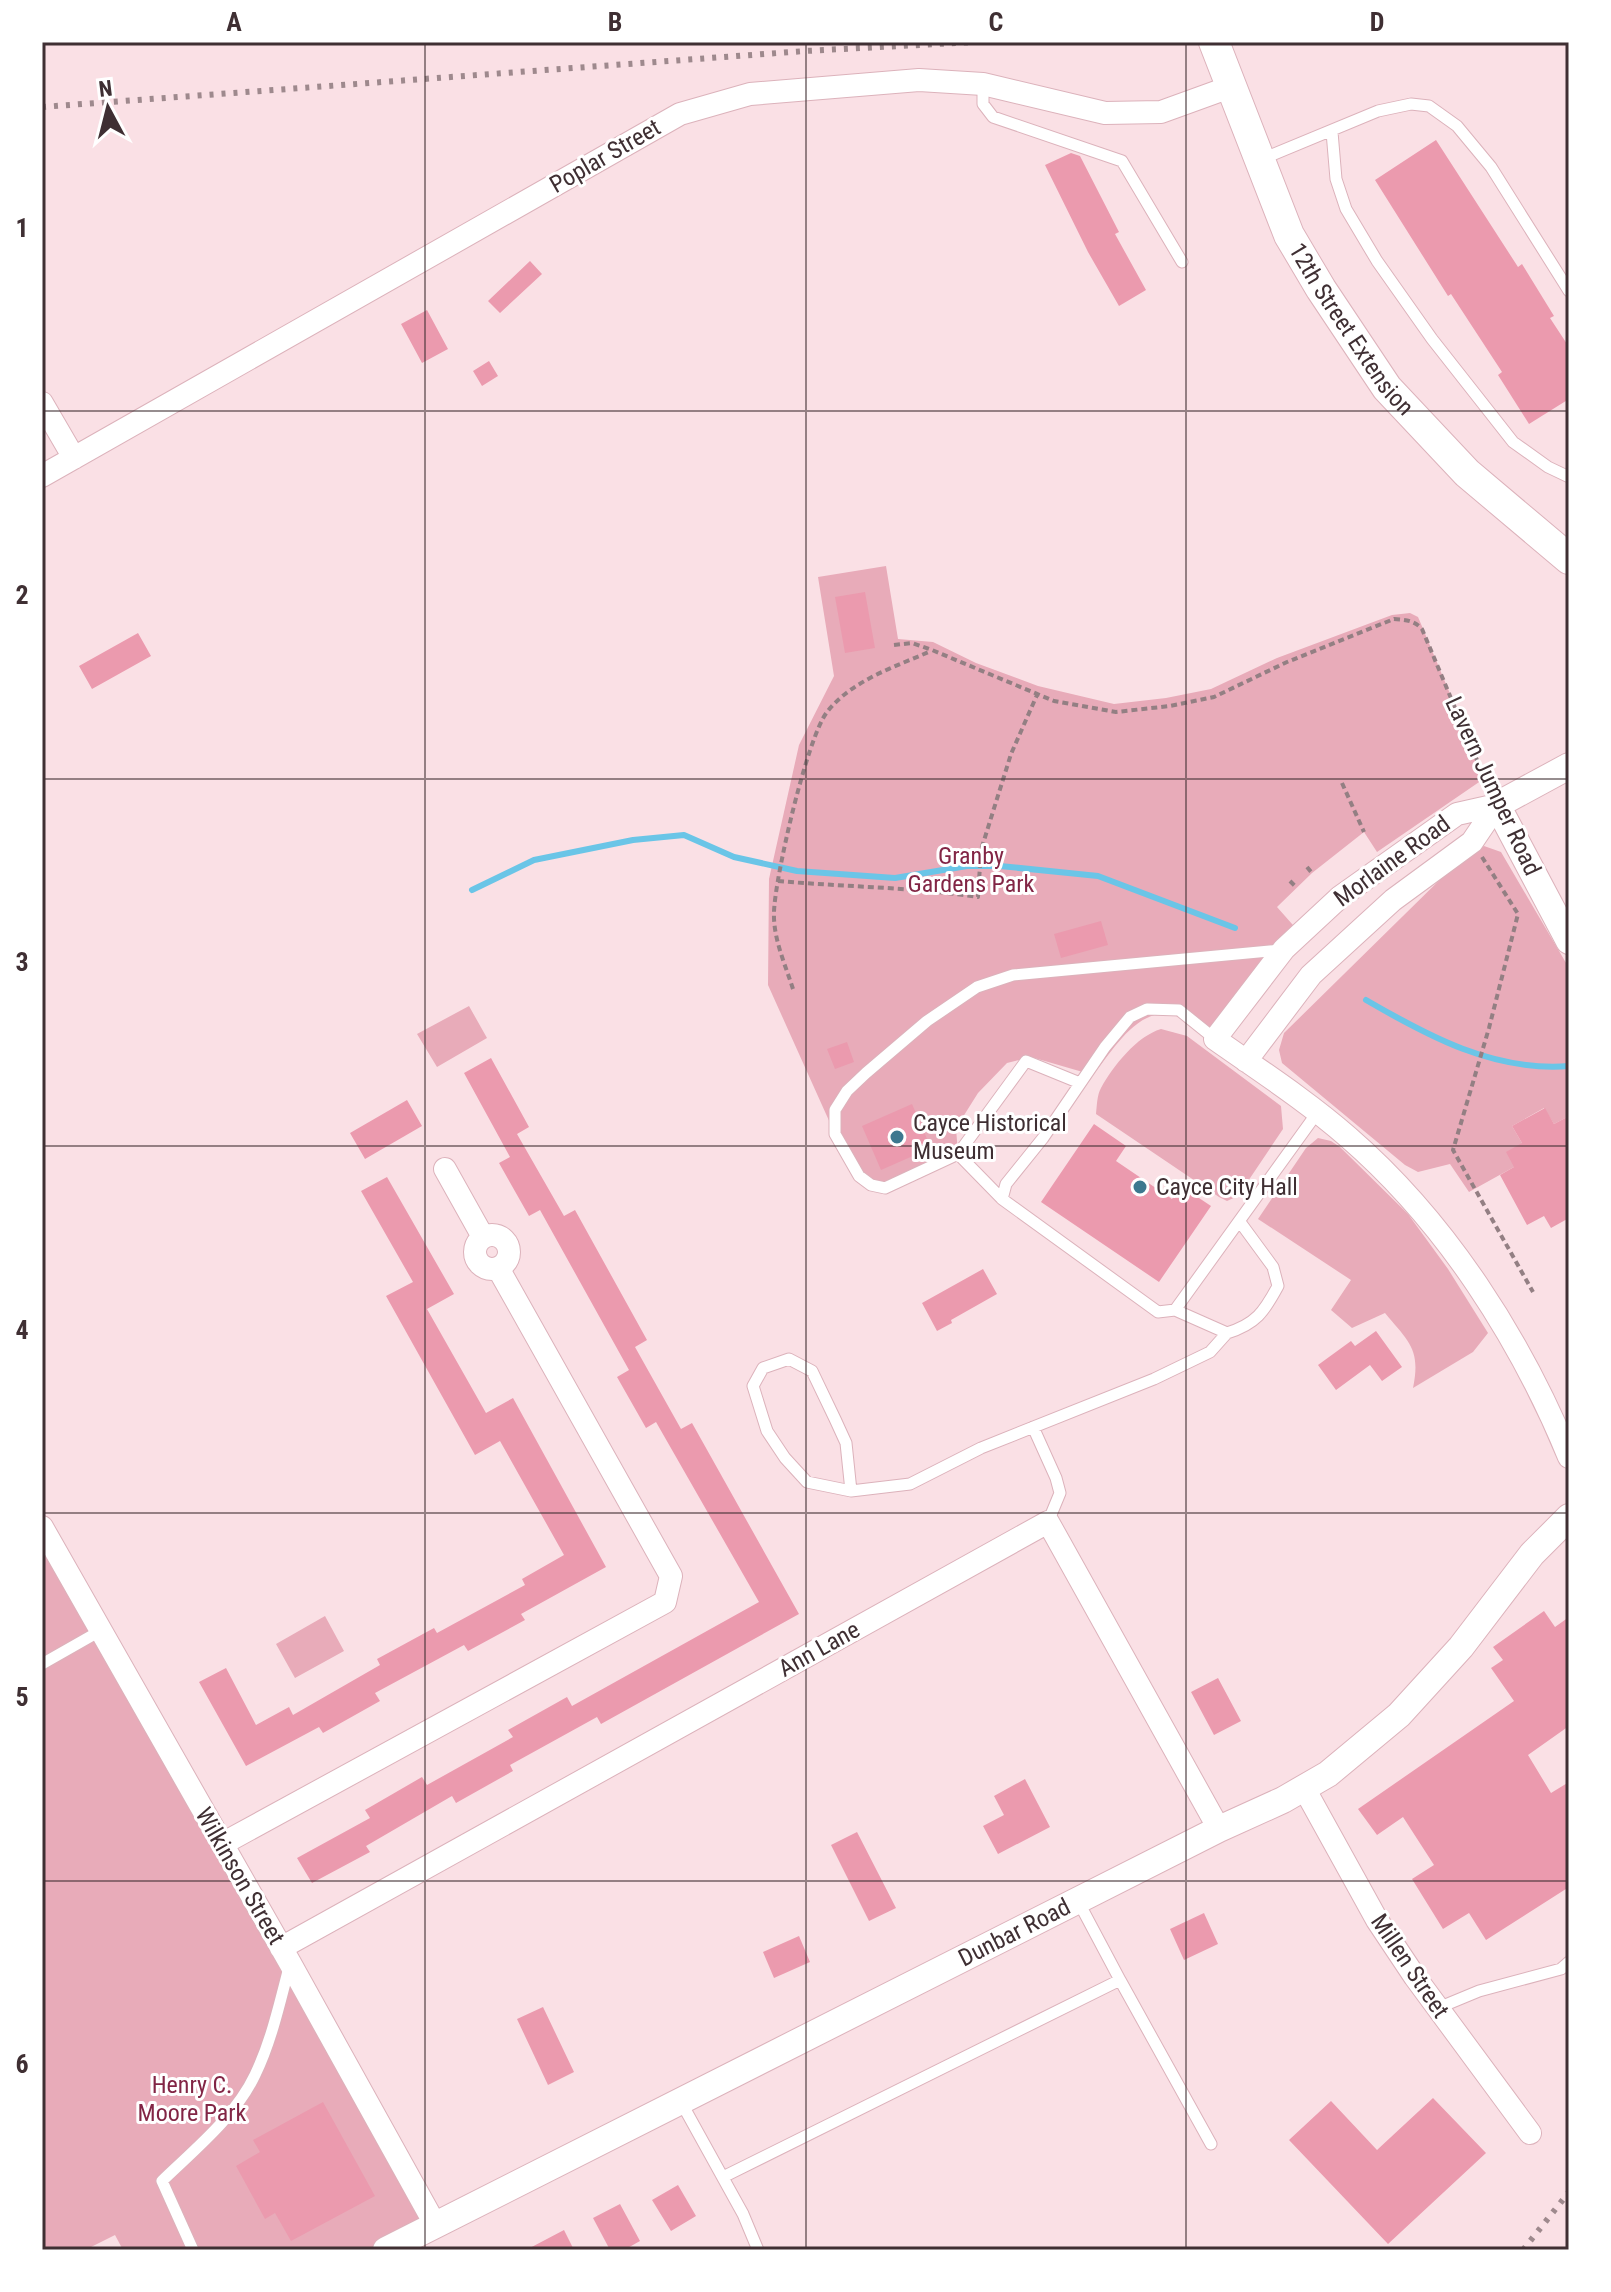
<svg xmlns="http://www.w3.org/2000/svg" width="1611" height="2292" font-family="'Roboto Condensed',sans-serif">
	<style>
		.green { fill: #e8abb9 }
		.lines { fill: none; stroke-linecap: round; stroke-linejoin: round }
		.stream { stroke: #6ac5e7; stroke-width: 6 }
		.building { fill: #eb9aae }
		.service-casing { stroke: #dcb2bb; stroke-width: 13 }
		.minor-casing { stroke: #dcb2bb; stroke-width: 24 }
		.tertiary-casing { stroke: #dcb2bb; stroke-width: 28 }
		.secondary-casing { stroke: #dcb2bb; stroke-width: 32 }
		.path { stroke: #937f83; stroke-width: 4; stroke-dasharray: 6 4; stroke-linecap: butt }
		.service { stroke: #fff; stroke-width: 11 }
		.minor { stroke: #fff; stroke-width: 22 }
		.tertiary { stroke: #fff; stroke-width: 26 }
		.secondary { stroke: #fff; stroke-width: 30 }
		.rail { stroke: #9e898d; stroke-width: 6; stroke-dasharray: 4 8; stroke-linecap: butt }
		.grid { fill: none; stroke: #3f2f33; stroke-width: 2; stroke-opacity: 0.55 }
		.poi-dot { fill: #3c788f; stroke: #fff; stroke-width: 3 }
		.labels { text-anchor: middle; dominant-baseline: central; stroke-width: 6; stroke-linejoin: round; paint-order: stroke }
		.street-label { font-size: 24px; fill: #3f2f33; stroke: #fff }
		.park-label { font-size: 24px; fill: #822545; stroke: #fff }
		.poi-label { font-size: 24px; fill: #3f2f33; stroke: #fff; text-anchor: start }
		.neatline { fill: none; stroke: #3f2f33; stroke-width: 3 }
		.grid-label { font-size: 26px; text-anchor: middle; font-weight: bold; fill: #3f2f33 }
	</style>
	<rect width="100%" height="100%" fill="#fae0e5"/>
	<path class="green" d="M886,566L898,639L933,642L976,663L1038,686L1114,704L1166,698L1211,689L1277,658L1392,615L1410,613L1418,617L1421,624L1485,778L1377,852L1364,832L1312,873L1277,907L1300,933L1215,1039C1203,1031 1189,1021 1176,1016C1139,1003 1112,1052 1093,1075L1031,1057L1007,1063L978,1093L956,1128L958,1154L885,1188L871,1185L835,1134L768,985L769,879L799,745L834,676L818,577Z
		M1484,846L1501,852L1569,968V1116L1554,1124L1544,1108L1512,1126L1522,1143L1514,1167L1469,1192L1450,1164L1418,1172L1405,1165L1282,1063L1279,1050L1284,1033L1462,858Z
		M469,1006L487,1038L437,1067L417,1034Z
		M1161,1029L1187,1036L1281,1106L1283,1129L1238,1196L1227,1201L1219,1197L1096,1114C1097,1105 1097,1095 1101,1088C1113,1066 1137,1036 1161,1029Z
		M1318,1138L1331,1141L1340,1147L1408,1214L1448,1269L1488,1333L1473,1352L1413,1388C1421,1349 1409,1342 1385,1313L1352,1328L1331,1310L1351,1280L1258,1219L1306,1148Z
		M42,1527L436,2226L386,2250H123L115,2235L85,2250H42Z
		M325,1616L344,1651L295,1678L276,1644Z"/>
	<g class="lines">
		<path class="stream" d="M472,890L534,860L633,840L684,835L734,857L797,871L895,878L967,866H1000L1098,876L1235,928
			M1366,1000C1428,1036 1494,1072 1569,1066"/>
	</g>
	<path class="building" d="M1436,140L1518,267L1522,264L1554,316L1550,318L1569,347V399L1529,424L1498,375L1502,372L1451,294L1448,296L1375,180Z
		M1071,153L1080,156L1119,232L1115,234L1146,290L1119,306L1088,252L1045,165Z
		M530,261L542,274L500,313L488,301Z
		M427,310L448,349L422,363L401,324Z
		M489,361L498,376L482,386L473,371Z
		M865,592L875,648L845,653L835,597Z
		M138,633L151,656L92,689L79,666Z
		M1101,921L1108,945L1061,958L1054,934Z
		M847,1042L854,1062L835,1069L827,1049Z
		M491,1058L529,1127L517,1134L564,1216L575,1210L647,1340L635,1347L681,1429L692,1423L799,1614L601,1724L597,1717L510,1765L513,1771L456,1803L452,1796L366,1846L370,1852L312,1883L297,1858L370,1818L365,1810L422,1777L427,1785L513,1737L508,1730L567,1697L572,1706L759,1602L656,1422L646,1428L617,1377L629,1370L540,1210L529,1216L499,1163L510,1157L464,1073Z
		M407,1100L422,1126L365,1159L350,1133Z
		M912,1104L931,1148L881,1170L862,1126Z
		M1545,1108L1554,1124L1569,1116V1218L1551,1228L1544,1216L1527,1225L1500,1175L1514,1167L1506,1152L1522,1143L1512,1126Z
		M1094,1124L1126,1146L1116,1161L1172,1199L1181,1186L1211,1206L1159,1282L1041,1202Z
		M387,1177L454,1294L427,1309L486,1413L513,1398L606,1567L521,1614L525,1620L468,1651L464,1645L375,1693L380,1701L323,1733L319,1727L246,1766L199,1682L226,1668L256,1725L289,1707L293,1715L380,1665L377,1659L434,1628L437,1633L525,1585L522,1579L564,1555L500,1441L475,1455L386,1296L413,1282L361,1191Z
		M983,1269L997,1294L951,1320L952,1323L937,1331L922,1303Z
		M1376,1331L1402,1367L1382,1381L1370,1365L1336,1390L1318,1365L1351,1341L1355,1346Z
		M1544,1611L1555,1627L1569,1617V1726L1528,1755L1551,1793L1569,1782V1887L1486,1940L1469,1913L1443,1929L1412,1879L1434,1865L1403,1817L1377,1835L1358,1809L1514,1701L1491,1668L1503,1660L1493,1647Z
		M1218,1678L1241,1721L1214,1735L1191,1692Z
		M1025,1779L1050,1827L998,1854L983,1826L1004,1815L994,1796Z
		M857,1832L896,1908L869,1921L831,1845Z
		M1204,1913L1218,1944L1184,1960L1170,1929Z
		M799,1936L810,1962L774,1978L763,1952Z
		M543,2007L574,2072L548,2085L517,2019Z
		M1433,2098L1486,2153L1388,2244L1289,2140L1331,2101L1377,2150Z
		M323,2102L375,2196L291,2241L275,2213L265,2219L236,2166L260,2152L253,2140Z
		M678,2185L696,2216L671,2231L652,2200Z
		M620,2204L640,2241L624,2250H610L593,2218Z
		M564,2230L574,2250H526Z"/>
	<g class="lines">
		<defs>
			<path id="service" d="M983,84V104L993,117L1122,161L1182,262
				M1332,132L1336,179L1346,209L1377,261L1432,339L1513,442L1548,467L1569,477
				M1262,159L1378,111L1411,104L1429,106L1457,126L1491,167L1569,291
				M1215,1039L1179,1010L1147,1009L1130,1017L1105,1047L1043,1138L1006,1184L1002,1199L1158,1312L1175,1310L1227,1333C1256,1324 1264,1312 1278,1286L1273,1267L1240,1222
				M958,1154L885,1188L871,1185L859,1176L835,1134V1110L847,1091L866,1073L927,1021L977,987L1013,975L1281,950
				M1002,1199L958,1154L1026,1061L1080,1083
				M1175,1310L1317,1113
				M1033,1427L1056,1478L1060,1493L1048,1522
				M851,1491L846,1443L835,1419L812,1371L789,1359L763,1368L753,1386L767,1431L785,1458L807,1482L851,1491L910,1484L981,1448L1154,1379L1210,1352L1227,1333
				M42,1664L100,1631
				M1120,1980L1211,2144
				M1438,2008L1479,1991L1561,1969L1569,1962
				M681,2102L743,2214L758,2250
				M723,2177L1120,1980L1078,1901
				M193,2250L162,2181C195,2149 235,2117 255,2075C272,2040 280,2001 290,1964"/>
			<path id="minor" d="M42,403L74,458
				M42,476L680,114L750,94L919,80L983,84L1105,113L1161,112L1230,87
				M1497,805L1457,814L1340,897L1284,949L1215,1039C1259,1070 1307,1101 1348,1137C1446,1222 1520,1338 1569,1457
				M1246,1061L1311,975L1393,900L1472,842L1497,805
				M445,1169L483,1237
				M475 1252a17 17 0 1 1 34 0a17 17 0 1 1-34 0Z
				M42,1527L290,1963L436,2226
				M1304,1788L1377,1920L1415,1977L1530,2133
				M222,1844L665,1602L671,1576L498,1268
				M281,1948L1048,1522L1219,1829"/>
			<g id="tertiary">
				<path d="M1569,766L1497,805L1569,941"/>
				<path id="s1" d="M386,2250L1219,1829L1283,1800L1328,1774L1399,1715L1461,1647L1532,1554L1569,1517"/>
			</g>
			<g id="secondary">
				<path id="s2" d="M1214,42L1289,235L1321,289L1387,388L1467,473L1569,559"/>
			</g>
		</defs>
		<use href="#service" class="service-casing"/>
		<use href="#minor" class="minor-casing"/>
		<use href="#tertiary" class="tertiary-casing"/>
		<use href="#secondary" class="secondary-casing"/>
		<path class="path" d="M894,645L912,643L932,650L1054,701L1116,712L1170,706L1214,697L1287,662L1394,619C1405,620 1414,620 1422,629L1487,784
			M1342,783L1364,832
			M1482,857L1518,914L1489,1028L1453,1150L1533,1292
			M1307,867L1312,873
			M778,881C845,887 912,887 978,897L981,850L1011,754L1037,695
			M1290,881L1296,887
			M793,989C785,964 773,938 774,912C775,877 807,738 827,712C852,680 895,667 931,651"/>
		<use href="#service" class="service"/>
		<use href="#minor" class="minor"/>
		<use href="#tertiary" class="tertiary"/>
		<use href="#secondary" class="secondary"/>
		<path class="rail" d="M42,107L805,51L975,42
			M1523,2250L1569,2192"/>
	</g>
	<path class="grid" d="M425,42V2250M806,42V2250M1186,42V2250M42,411H1569M42,779H1569M42,1146H1569M42,1513H1569M42,1881H1569"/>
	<g class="poi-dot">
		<circle cx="897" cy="1137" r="8"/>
		<circle cx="1140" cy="1187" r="8"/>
	</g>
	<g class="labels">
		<g class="street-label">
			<text transform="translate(605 156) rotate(-30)">Poplar Street</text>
			<text stroke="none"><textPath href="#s2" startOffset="320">12th Street Extension</textPath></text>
			<text transform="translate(1493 786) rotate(65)">Lavern Jumper Road</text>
			<text transform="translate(1392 861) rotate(-36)">Morlaine Road</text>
			<text transform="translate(819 1649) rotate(-29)">Ann Lane</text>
			<text transform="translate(240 1876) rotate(60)">Wilkinson Street</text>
			<text stroke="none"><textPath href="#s1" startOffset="704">Dunbar Road</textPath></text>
			<text transform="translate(1410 1966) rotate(56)">Millen Street</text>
		</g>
		<g class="park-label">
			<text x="971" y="856">Granby<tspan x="971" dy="28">Gardens Park</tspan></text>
			<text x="192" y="2085">Henry C.<tspan x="192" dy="28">Moore Park</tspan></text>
		</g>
		<g class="poi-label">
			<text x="913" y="1123">Cayce Historical<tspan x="913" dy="28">Museum</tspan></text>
			<text x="1156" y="1187">Cayce City Hall</text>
		</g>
	</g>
	<rect width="1611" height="2292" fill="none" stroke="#ffffff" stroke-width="88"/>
	<g transform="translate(108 108) rotate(353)" stroke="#ffffff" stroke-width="6" paint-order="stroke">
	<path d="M0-6L14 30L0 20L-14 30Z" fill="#3f2f33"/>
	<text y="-12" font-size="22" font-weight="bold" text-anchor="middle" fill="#3f2f33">N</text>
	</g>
	<rect x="44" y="44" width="1523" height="2204" class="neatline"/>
	<g class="grid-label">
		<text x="234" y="31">A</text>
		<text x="615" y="31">B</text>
		<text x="996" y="31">C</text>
		<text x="1377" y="31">D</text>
		<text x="22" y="237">1</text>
		<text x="22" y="604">2</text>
		<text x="22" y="971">3</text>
		<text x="22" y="1339">4</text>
		<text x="22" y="1706">5</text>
		<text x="22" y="2073">6</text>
	</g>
</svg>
